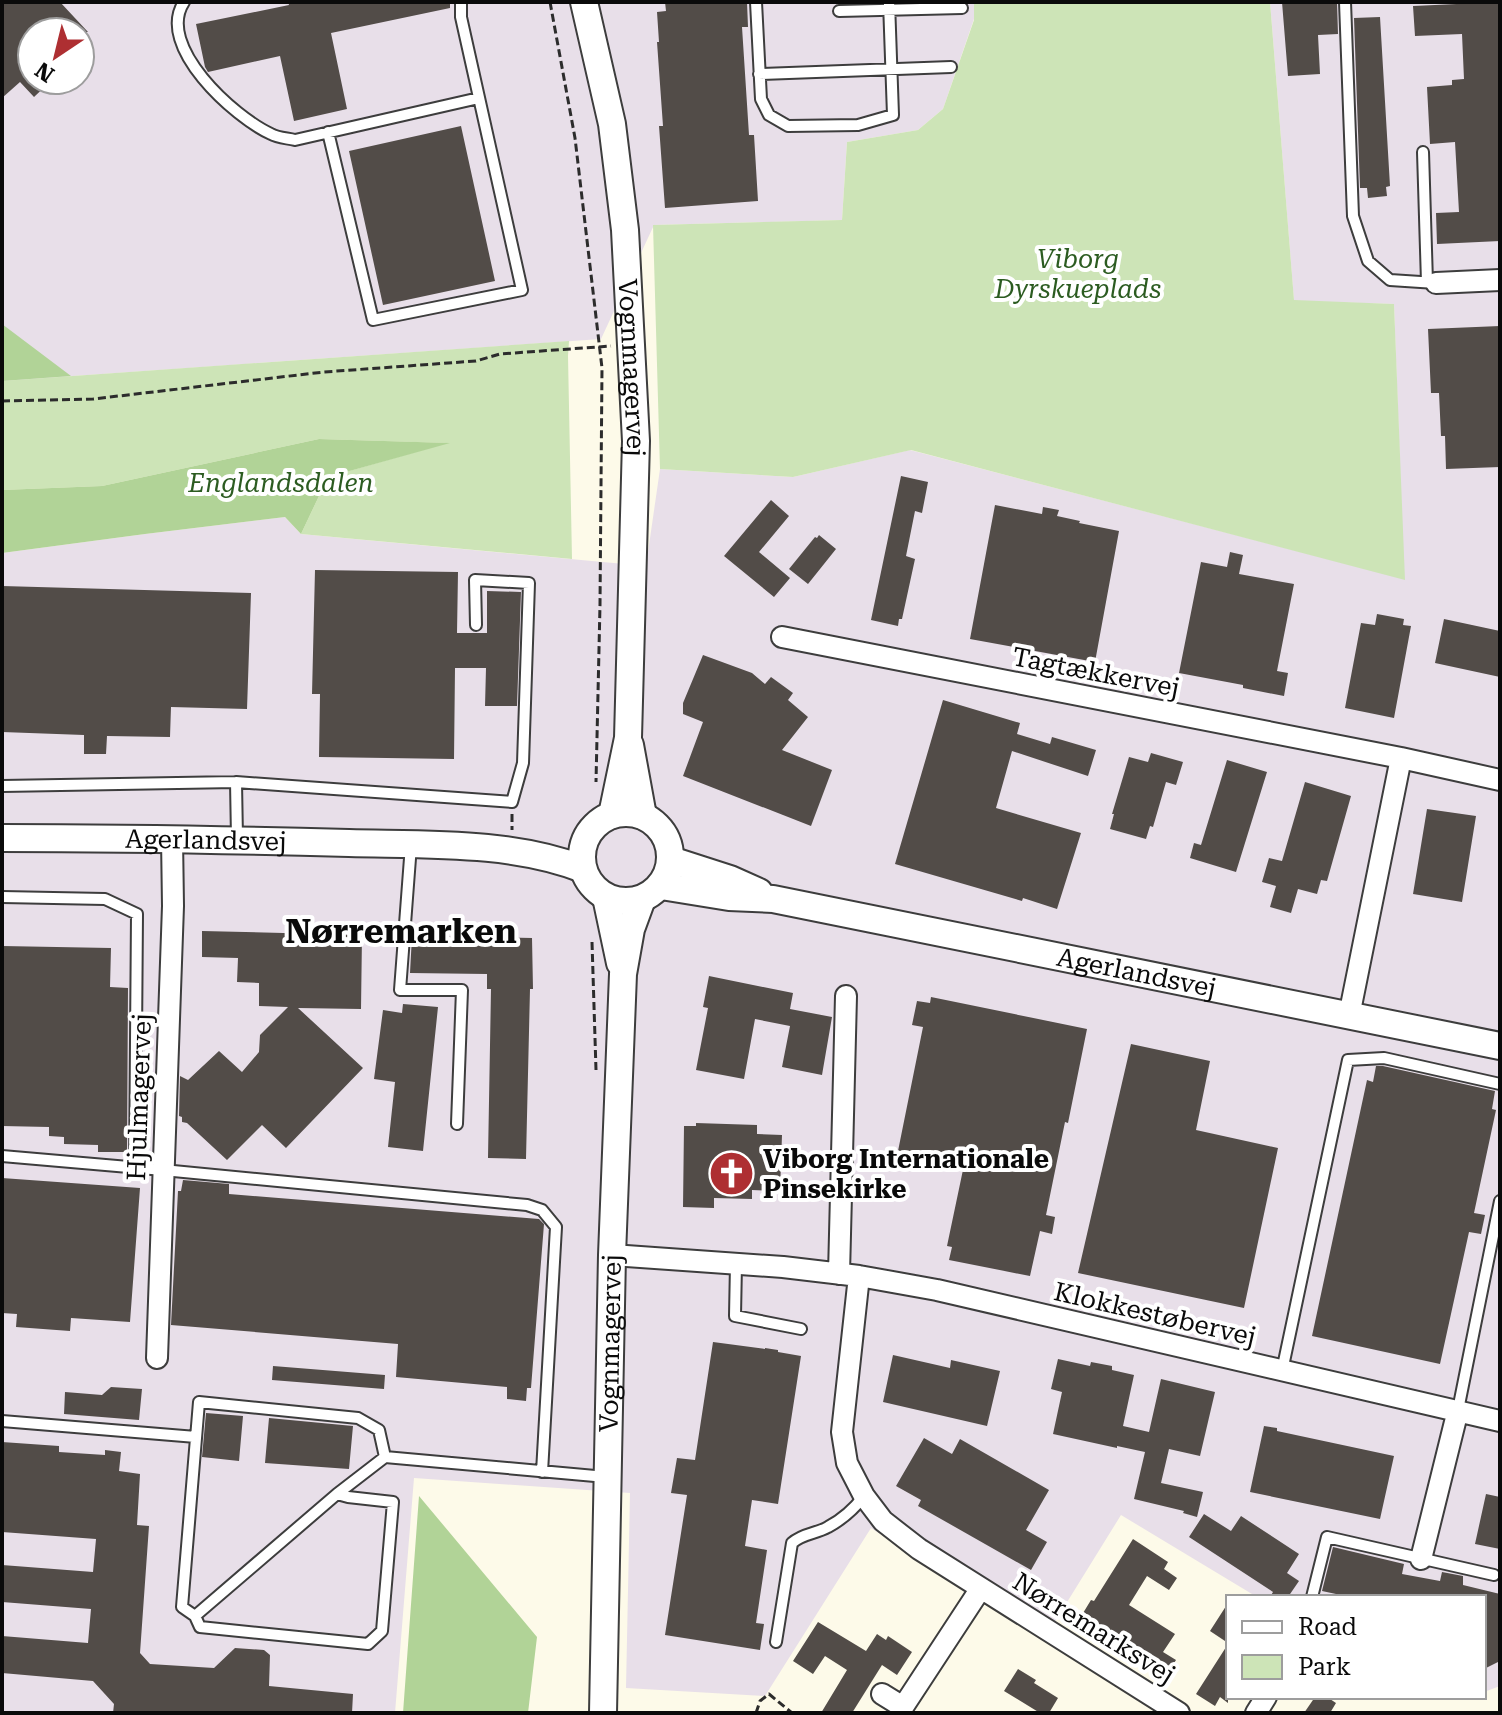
<svg xmlns="http://www.w3.org/2000/svg" width="1502" height="1715" font-family="'Roboto Serif',serif">
	<style>
		.industrial { fill: #e8dfe9; fill-rule: evenodd }
		.green { fill: #cde4b7 }
		.forest { fill: #b1d397 }
		.building { fill: #524c48 }
		.lines { fill: none; stroke-linecap: round; stroke-linejoin: round }
		.service-casing { stroke: #3d3d3d; stroke-width: 14 }
		.minor-casing { stroke: #3d3d3d; stroke-width: 24 }
		.tertiary-casing { stroke: #3d3d3d; stroke-width: 30 }
		.path { stroke: #2c2c2c; stroke-width: 3; stroke-dasharray: 8 4; stroke-linecap: butt }
		.service { stroke: #fff; stroke-width: 10 }
		.minor { stroke: #fff; stroke-width: 20 }
		.tertiary { stroke: #fff; stroke-width: 26 }
		.labels { text-anchor: middle; dominant-baseline: central; stroke-width: 8; stroke-linejoin: round; paint-order: stroke }
		.park-label { font-size: 26px; font-style: italic; fill: #2c5c21; stroke: #fff }
		.street-label { font-size: 26px; fill: #0a0a0a; stroke: #fff }
		.poi-label { font-size: 26px; font-weight: bold; fill: #0a0a0a; stroke: #fff; text-anchor: start }
		.district-label { font-size: 34px; font-weight: bold; fill: #0a0a0a; stroke: #fff }
	</style>
	<rect width="100%" height="100%" fill="#fdfae9"/>
	<path class="industrial" d="M2,2H974V19L943,109L918,130L847,142L842,220L654,225L601,339L2,381ZM32,32H80V80H32Z
		M1270,2H1500V1686L1484,1692V1597H1257L1121,1515L1043,1641L871,1528L765,1696L626,1688L630,1493L414,1478L395,1713H2V553L145,534L285,517L301,534L646,566L660,469L793,477L910,450L1404,579L1394,304L1294,301Z"/>
	<path class="green" d="M974,2H1270L1294,300L1394,304L1405,580L911,450L793,477L660,469L653,225L842,220L847,142L918,130L943,109L974,20Z
		M569,341L568,356L572,559L301,534L328,477L447,443L319,439L102,486L2,490V381Z"/>
	<path class="forest" d="M2,324L71,376L2,381Z
		M319,439L450,443L328,477L301,534L285,517L145,534L2,553V490L102,486Z
		M419,1496L537,1637L528,1713H403Z"/>
	<path class="building" d="M2,2H60L88,32H32V80H52L34,97L20,82L2,98Z
		M288,2H450V8L331,33L347,109L294,121L280,56L208,72L205,67L196,24L289,5Z
		M665,2H747L748,27H742L749,135H754L758,201L665,208L659,126H663L657,42H659L657,12L666,11Z
		M1282,2H1337L1338,34L1318,35L1320,74L1288,76Z
		M1500,2V241L1437,244L1436,213L1459,212L1455,142L1430,144L1427,87L1452,85V80L1464,79L1462,34L1415,36L1413,6Z
		M1380,17L1390,186L1386,187L1387,196L1368,198L1367,188H1360L1354,18Z
		M461,126L495,281L383,305L349,151Z
		M1500,326V467L1446,469L1445,436H1441L1439,393H1431L1428,329Z
		M901,476L928,482L922,513L915,511L906,556L915,559L902,619H899L898,626L871,620Z
		M771,500L789,516L759,552L790,578L774,597L724,556Z
		M995,505L1042,514L1043,507L1059,510L1057,516L1080,521L1079,523L1119,531L1095,662L970,639Z
		M819,535L836,549L808,584L789,569L815,537L817,538Z
		M1230,552L1243,555L1239,574L1294,584L1277,671L1288,673L1284,696L1243,688V685L1179,673L1201,562L1227,567Z
		M315,570L458,572L457,633H487V591L521,592L517,706H485L486,668H455L454,759L319,757L320,694H312Z
		M2,586L251,593L247,709L171,707L170,737L107,736L106,754H84V735L2,732Z
		M1377,614L1404,619L1403,625L1411,626L1394,718L1345,708L1361,623L1375,625Z
		M1444,619L1500,631V677L1435,663Z
		M703,655L752,673L765,684L771,677L793,693L788,700L808,717L782,750L832,770L811,826L683,776L703,722L683,714V703Z
		M943,700L1020,723L1017,734L1050,744L1052,737L1096,750L1088,776L1012,751L996,808L1081,833L1057,909L1023,898L1022,901L895,864Z
		M1151,753L1183,762L1176,785L1166,782L1153,827L1150,826L1146,839L1110,829L1114,814H1112L1129,757L1148,762Z
		M1227,760L1267,772L1236,872L1190,858L1194,843L1201,845Z
		M1305,782L1351,796L1327,881L1321,880L1317,894L1298,889L1291,913L1270,907L1276,886L1262,882L1269,858L1282,861Z
		M1427,809L1476,816L1462,902L1413,894Z
		M202,931L362,935L361,1009L298,1008L363,1068L286,1148L262,1125L227,1160L187,1123L182,1122V1117L179,1116L180,1076L188,1080L219,1051L242,1072L259,1052L260,1035L288,1007L259,1006V983L237,982L238,958L202,957Z
		M412,936L532,938L533,989H530L526,1159L488,1158L491,989H487V974L410,973Z
		M2,946L111,948L110,987L128,988L127,1152H98V1145L64,1144V1137L49,1136V1127L2,1126Z
		M709,976L793,993L790,1009L832,1017L822,1075L782,1067L790,1026L755,1019L744,1079L696,1070L708,1008L703,1007Z
		M931,997L1087,1029L1068,1123L1065,1122L1046,1215L1055,1217L1052,1234L1040,1231L1030,1276L949,1260L952,1247L947,1246L964,1165L898,1151L923,1027L912,1025L917,1001L930,1003Z
		M403,1004L438,1007L423,1151L388,1147L395,1082L374,1079L383,1010L402,1013Z
		M1131,1044L1210,1061L1196,1130L1278,1148L1244,1308L1078,1273Z
		M1376,1066H1383L1495,1091L1492,1109L1496,1110L1474,1213L1485,1215L1481,1234L1469,1232L1440,1364L1312,1336L1367,1080L1373,1082Z
		M696,1123L757,1125V1134L782,1135L780,1191L752,1190V1199L714,1198V1208L683,1207L684,1126H696Z
		M2,1178L140,1188L130,1322L71,1318L70,1331L16,1327L17,1314L2,1313Z
		M183,1180L229,1184V1194L539,1219L544,1224L531,1388H527L526,1401L507,1399V1387L396,1377L398,1344L171,1325L178,1191H181Z
		M713,1342L765,1349V1348L778,1350V1352L801,1356L778,1504L752,1500L745,1546L767,1550L756,1623L764,1624L760,1650L665,1635L687,1495L671,1493L677,1458L695,1460Z
		M893,1355L950,1368L951,1360L1000,1371L987,1426L883,1402Z
		M1058,1359L1090,1366L1091,1362L1112,1366V1370L1134,1375L1123,1426L1149,1432L1161,1379L1215,1392L1200,1456L1169,1449L1161,1483L1203,1492L1197,1517L1183,1513L1184,1511L1134,1499L1145,1452L1117,1446V1448L1053,1434L1062,1392L1051,1389Z
		M273,1366L385,1375L384,1389L272,1380Z
		M111,1387L142,1389L139,1420L64,1414L65,1392L102,1395Z
		M206,1413L243,1416L239,1461L202,1457Z
		M269,1418L353,1426L349,1469L265,1463Z
		M1264,1426L1277,1428V1431L1394,1456L1380,1519L1250,1492Z
		M924,1438L952,1454L960,1439L1049,1490L1026,1530L1047,1542L1031,1570L918,1506L921,1500L896,1486Z
		M2,1442L59,1446V1452L105,1455V1450L121,1452L119,1471L140,1474L137,1525L149,1526L140,1653L150,1664L214,1668L235,1648L264,1650L270,1655L269,1686L353,1694L352,1713H113L114,1704L93,1681L2,1673V1636L88,1643L91,1609L2,1602V1565L93,1572L96,1539L2,1532Z
		M1486,1494L1500,1497V1549L1475,1544Z
		M1204,1514L1231,1531L1241,1516L1299,1554L1287,1573L1299,1581L1288,1597H1270L1273,1592L1189,1537Z
		M1133,1539L1168,1562L1164,1569L1177,1578L1169,1590L1147,1576L1129,1605L1175,1634L1163,1652L1176,1660L1167,1674L1151,1664L1154,1659L1106,1628L1103,1632L1080,1618L1091,1600L1094,1601Z
		M1333,1547L1404,1564L1402,1574L1440,1581L1442,1572L1463,1576V1585L1500,1594V1661L1484,1669V1597H1335L1336,1594L1322,1591Z
		M1228,1603V1643L1210,1631Z
		M818,1622L866,1651L877,1634L886,1640L888,1636L912,1652L897,1675L882,1665L852,1713H821L847,1670L825,1656L813,1674L793,1661Z
		M1228,1644V1703L1220,1697L1215,1706L1196,1694Z
		M1018,1669L1036,1680L1034,1683L1058,1698L1049,1713H1040L1004,1691Z
		M1315,1697H1327L1336,1703L1330,1713H1304Z"/>
	<g class="lines">
		<defs>
			<path id="service" d="M184,2C155,46 234,117 271,134C278,138 287,138 295,140L479,98
				M756,2L761,99L769,115L788,126L858,125L893,115L889,2
				M1345,2L1353,216L1368,261L1390,280L1436,283
				M839,11L962,8
				M759,74L951,67
				M328,132L373,320L522,290L461,17V2
				M1423,152L1427,282
				M236,782L237,838
				M2,786L236,782L512,802L523,763L529,583L475,580L476,625
				M411,845L400,990H462L457,1124
				M2,897L105,899L137,914L135,1168
				M2,1156L163,1170L527,1205L542,1210L556,1227L542,1472
				M736,1264L735,1316L801,1329
				M1282,1371L1348,1060L1384,1058L1500,1084
				M1458,1410L1500,1201
				M2,1421L196,1437
				M337,1494L348,1497L393,1502L382,1631L368,1644L200,1627L195,1616L182,1607L199,1402L358,1418L379,1430L385,1457
				M1312,1597L1327,1537L1494,1575
				M195,1616L337,1494L385,1457L606,1477
				M776,1642L792,1543C803,1533 816,1534 828,1527C843,1519 854,1509 864,1496"/>
			<path id="minor" d="M1436,283L1500,280
				M782,637L1401,758L1500,780
				M1349,1016L1401,758
				M612,1255L783,1267L859,1276L937,1290L1500,1421
				M839,1274L846,996
				M859,1276L842,1432L847,1463L864,1496L883,1521L919,1549L1179,1713
				M157,1358L173,906L172,838
				M1421,1559L1458,1410
				M882,1694L903,1707L981,1588
				M1256,1713L1266,1697"/>
			<g id="tertiary">
				<path id="s1" d="M584,2L612,124L625,230L636,441L628,738L612,815"/>
				<path d="M630,745L643,816"/>
				<circle cx="626" cy="857" r="44"/>
				<path id="s2" d="M2,838C118,838 233,840 349,843C425,845 512,841 583,869"/>
				<path d="M671,860L730,879L759,892"/>
				<path id="s3" d="M661,886L729,897L773,899L1500,1046"/>
				<path d="M606,897L620,963"/>
				<path id="s4" d="M603,1713L612,1255L623,974L631,929L642,899"/>
			</g>
		</defs>
		<use href="#service" class="service-casing"/>
		<use href="#minor" class="minor-casing"/>
		<use href="#tertiary" class="tertiary-casing"/>
		<path class="path" d="M550,2L575,138L602,368L600,605L596,782
			M2,401L93,399L324,372L476,361L500,354L611,346
			M512,814V830
			M592,942L596,1070
			M756,1713L760,1701L769,1694L792,1713"/>
		<use href="#service" class="service"/>
		<use href="#minor" class="minor"/>
		<use href="#tertiary" class="tertiary"/>
	</g>
	<defs>
		<symbol id="church-disc" viewBox="-11 -11 22 22"><circle r="9.5" fill="#ae2f32" stroke="#fff"/><path d="M-1.2-6h2.4v3.5h3.3v2.4h-3.3V6h-2.4V-.1h-3.3v-2.4h3.3Z" fill="#fff"/></symbol>
	</defs>
	<g fill-rule="evenodd">
		<use href="#church-disc" x="706" y="1148" width="51" height="51"/>
	</g>
	<g class="labels">
		<g class="park-label">
			<text x="1078" y="259">Viborg<tspan x="1078" dy="30">Dyrskueplads</tspan></text>
			<text x="281" y="483">Englandsdalen</text>
		</g>
		<g class="street-label">
			<text stroke="none"><textPath href="#s1" startOffset="370">Vognmagervej</textPath></text>
			<text transform="translate(1096 672) rotate(11)">Tagtækkervej</text>
			<text stroke="none"><textPath href="#s2" startOffset="204">Agerlandsvej</textPath></text>
			<text stroke="none"><textPath href="#s3" startOffset="484">Agerlandsvej</textPath></text>
			<text transform="translate(139 1097) rotate(-88)">Hjulmagervej</text>
			<text transform="translate(1155 1314) rotate(13)">Klokkestøbervej</text>
			<text stroke="none"><textPath href="#s4" startOffset="370">Vognmagervej</textPath></text>
			<text transform="translate(1094 1628) rotate(32)">Nørremarksvej</text>
		</g>
		<g class="poi-label">
			<text x="763" y="1159">Viborg Internationale<tspan x="763" dy="30">Pinsekirke</tspan></text>
		</g>
		<g class="district-label">
			<text x="401" y="931">Nørremarken</text>
		</g>
	</g>
	<rect width="1502" height="1715" fill="none" stroke="#0a0a0a" stroke-width="8"/>
	<rect x="1226" y="1595" width="260" height="104" fill="#ffffff" stroke="#9d9d9d" stroke-width="2"/>
	<rect x="1242" y="1621" width="40" height="12" fill="#ffffff" stroke="#9d9d9d" stroke-width="2"/>
	<text x="1298" y="1635" font-size="24" fill="#0a0a0a">Road</text>
	<rect x="1242" y="1655" width="40" height="24" fill="#cde4b7" stroke="#9d9d9d" stroke-width="2"/>
	<text x="1298" y="1675" font-size="24" fill="#0a0a0a">Park</text>
	<g transform="translate(56 56) rotate(215)"><circle r="38" fill="#ffffff" stroke="#9d9d9d" stroke-width="2"/>
	<path d="M0-6L14 30L0 20L-14 30Z" fill="#ae2f32"/>
	<text y="-12" font-size="22" font-weight="bold" text-anchor="middle" fill="#0a0a0a">N</text>
	</g>
</svg>
